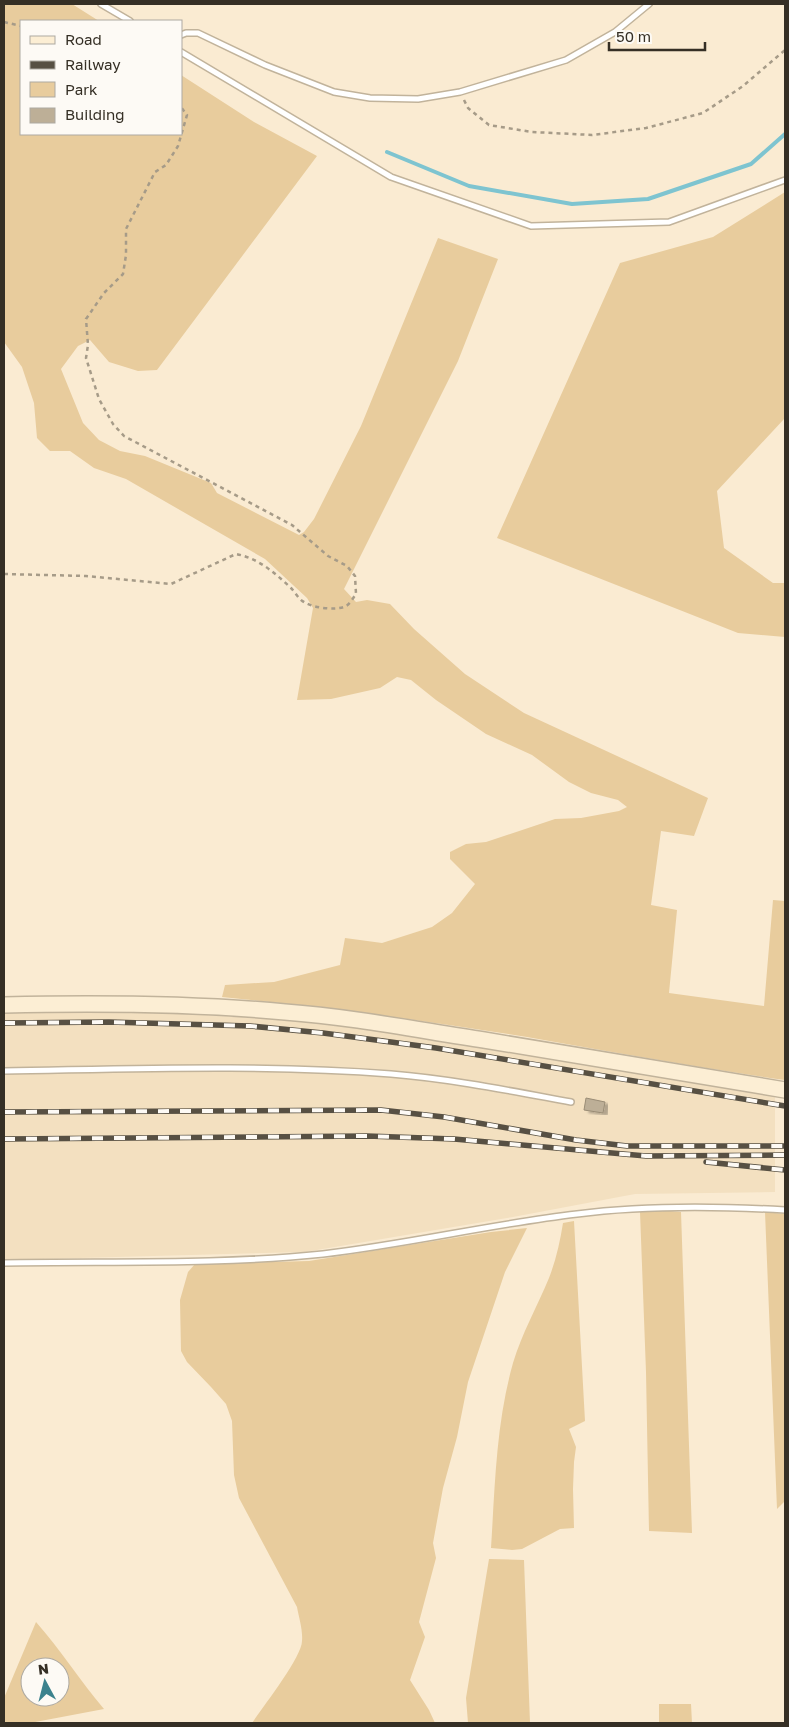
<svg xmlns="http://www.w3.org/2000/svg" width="789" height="1727" font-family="'Golos Text',sans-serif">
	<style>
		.built { fill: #f3e0c0 }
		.green { fill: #e8cc9d; fill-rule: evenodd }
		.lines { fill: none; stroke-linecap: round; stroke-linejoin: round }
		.stream { stroke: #7ec4d0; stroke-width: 4 }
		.building { fill: #bdaf97; stroke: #998c75; filter: url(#shadow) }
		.lane-casing { stroke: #c1b39b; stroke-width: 8 }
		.secondary-casing { stroke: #c1b39b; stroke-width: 18 }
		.path { stroke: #a69b88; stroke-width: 2.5; stroke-dasharray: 4 4; stroke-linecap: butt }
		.lane { stroke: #fff; stroke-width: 5 }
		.secondary { stroke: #fceed4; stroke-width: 15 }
		.rail-casing { stroke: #575043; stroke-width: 5.5 }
		.rail { stroke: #fdfaf5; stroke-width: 4; stroke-dasharray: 11; stroke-linecap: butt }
	</style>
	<defs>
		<filter id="shadow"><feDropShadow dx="4.5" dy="2.5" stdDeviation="1" flood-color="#0004"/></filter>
	</defs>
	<rect width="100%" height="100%" fill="#faebd2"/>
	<path class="built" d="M4,1011H181L334,1023L775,1091V1192L635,1194L513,1217L305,1252L4,1260Z"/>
	<path class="green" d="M4,4H72L99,21H21V134H181V75L254,122L317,156L157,370L138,371L109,362L90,340L78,346L61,369L83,423L99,440L120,451L145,456L211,483L217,493L299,535L304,532L314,519L361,426L438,238L498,259L458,361L344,589L356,602L367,600L390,604L414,629L465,674L524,713L708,798L694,836L661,831L651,905L677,910L669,993L764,1006L773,900L785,901V1080C699,1068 613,1052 527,1037C426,1021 324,1007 222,997L225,985L274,982L340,965L345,938L382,943L432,927L452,913L475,884L450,859V852L466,844L486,842L555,819L581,818L619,811L627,807L618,800L591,793L569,782L532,755L486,734L436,700L411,680L397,677L380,688L331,699L297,700L313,608L307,598L265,559L126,479L94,468L70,451H50L37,438L34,403L22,367L4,342Z
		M785,192V418L717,491L724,548L773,583H785V637L738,633L497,538L620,263L713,237Z
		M661,1210L681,1212L692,1533L649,1531L646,1372L640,1212Z
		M765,1212L785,1214V1501L777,1509Z
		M574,1221L585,1421L569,1429L576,1447L574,1462L573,1489L574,1528L560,1529L522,1549L512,1550L491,1548C495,1486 496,1423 513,1363C522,1333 537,1307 549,1278C556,1260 560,1242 563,1223Z
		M527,1228L505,1272L468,1382L457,1437L443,1488L433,1543L436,1558L419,1622L425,1637L410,1680L429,1710L435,1723H252C262,1708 302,1657 302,1641C303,1630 299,1618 297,1607L239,1498L234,1475L232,1421L226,1404L211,1387L187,1362L181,1351L180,1300L188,1272L195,1264L309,1261L491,1232Z
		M489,1559L524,1560L530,1723H468L466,1698Z
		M36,1622C61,1650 80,1681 104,1709L30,1723H4V1698ZM30,1667H60V1697H30Z
		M659,1704H691L692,1723H659Z"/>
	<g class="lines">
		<path class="stream" d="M387,152L469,186L572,204L648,199L751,164L785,134"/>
	</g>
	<path class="building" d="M586,1098L605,1102L603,1113L584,1110Z"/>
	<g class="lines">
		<defs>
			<path id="lane" d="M101,4L130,21
				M181,35L186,33H198L265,65L334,92L370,98L418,99L460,92L566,60L615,32L649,4
				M181,52L391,177L531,226L669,222L785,180
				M4,1071C133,1069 262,1064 391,1074C452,1079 511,1091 571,1102
				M4,1263C110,1261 217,1265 323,1254C408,1244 492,1224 577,1214C646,1205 715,1206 785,1210"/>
			<path id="secondary" d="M4,1005C97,1003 191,1003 285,1012C352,1017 418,1030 484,1040C585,1057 685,1073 785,1090"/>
		</defs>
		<use href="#lane" class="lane-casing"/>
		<use href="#secondary" class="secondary-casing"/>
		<path class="path" d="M4,22L21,26
			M464,100L468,108L489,125L532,132L592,135L646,128L703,113L743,86L785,50
			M4,574L86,576L171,584L236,554C258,558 275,573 291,588C295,592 299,600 304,602C313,608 337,611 346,606C350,604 353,598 356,594L355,576L347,566L328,556L292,525L124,436L113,424L99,399L86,358L88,345L86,319L104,293L123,274L126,255V229L155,172L166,165L178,146L187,115L181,107"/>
		<use href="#lane" class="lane"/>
		<use href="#secondary" class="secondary"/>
		<defs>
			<path id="rail" d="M4,1023L109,1022L250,1026L323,1033L436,1048L785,1106
				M4,1112L381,1110L444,1117L576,1140L627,1146H785
				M4,1139L367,1136L454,1139L646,1156L785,1155
				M706,1162L785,1170"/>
		</defs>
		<use href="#rail" class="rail-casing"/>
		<use href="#rail" class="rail"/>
	</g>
	<rect width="789" height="1727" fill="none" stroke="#352f25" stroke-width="10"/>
	<rect x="20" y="20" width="162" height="115" fill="#fdfaf5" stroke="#ada9a2"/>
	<rect x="30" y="36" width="25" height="8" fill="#fceed4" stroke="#ada9a2"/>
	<text x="65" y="45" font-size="15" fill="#352f25">Road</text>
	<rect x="30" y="61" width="25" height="8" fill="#575043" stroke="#ada9a2"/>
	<text x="65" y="70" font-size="15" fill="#352f25">Railway</text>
	<rect x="30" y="82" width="25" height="15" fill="#e8cc9d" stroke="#ada9a2"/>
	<text x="65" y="95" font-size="15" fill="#352f25">Park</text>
	<rect x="30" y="108" width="25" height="15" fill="#bdaf97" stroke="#ada9a2"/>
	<text x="65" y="120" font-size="15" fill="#352f25">Building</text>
	<g transform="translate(45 1682) rotate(353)"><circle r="24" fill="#fdfaf5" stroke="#ada9a2"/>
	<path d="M0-4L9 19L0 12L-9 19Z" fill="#3c828d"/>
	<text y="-8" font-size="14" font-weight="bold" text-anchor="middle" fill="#352f25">N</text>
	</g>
	<path d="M609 42v8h96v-8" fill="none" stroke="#352f25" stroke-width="2.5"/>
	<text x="616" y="42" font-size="15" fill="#352f25" stroke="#fdfaf5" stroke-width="4" paint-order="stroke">50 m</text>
</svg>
